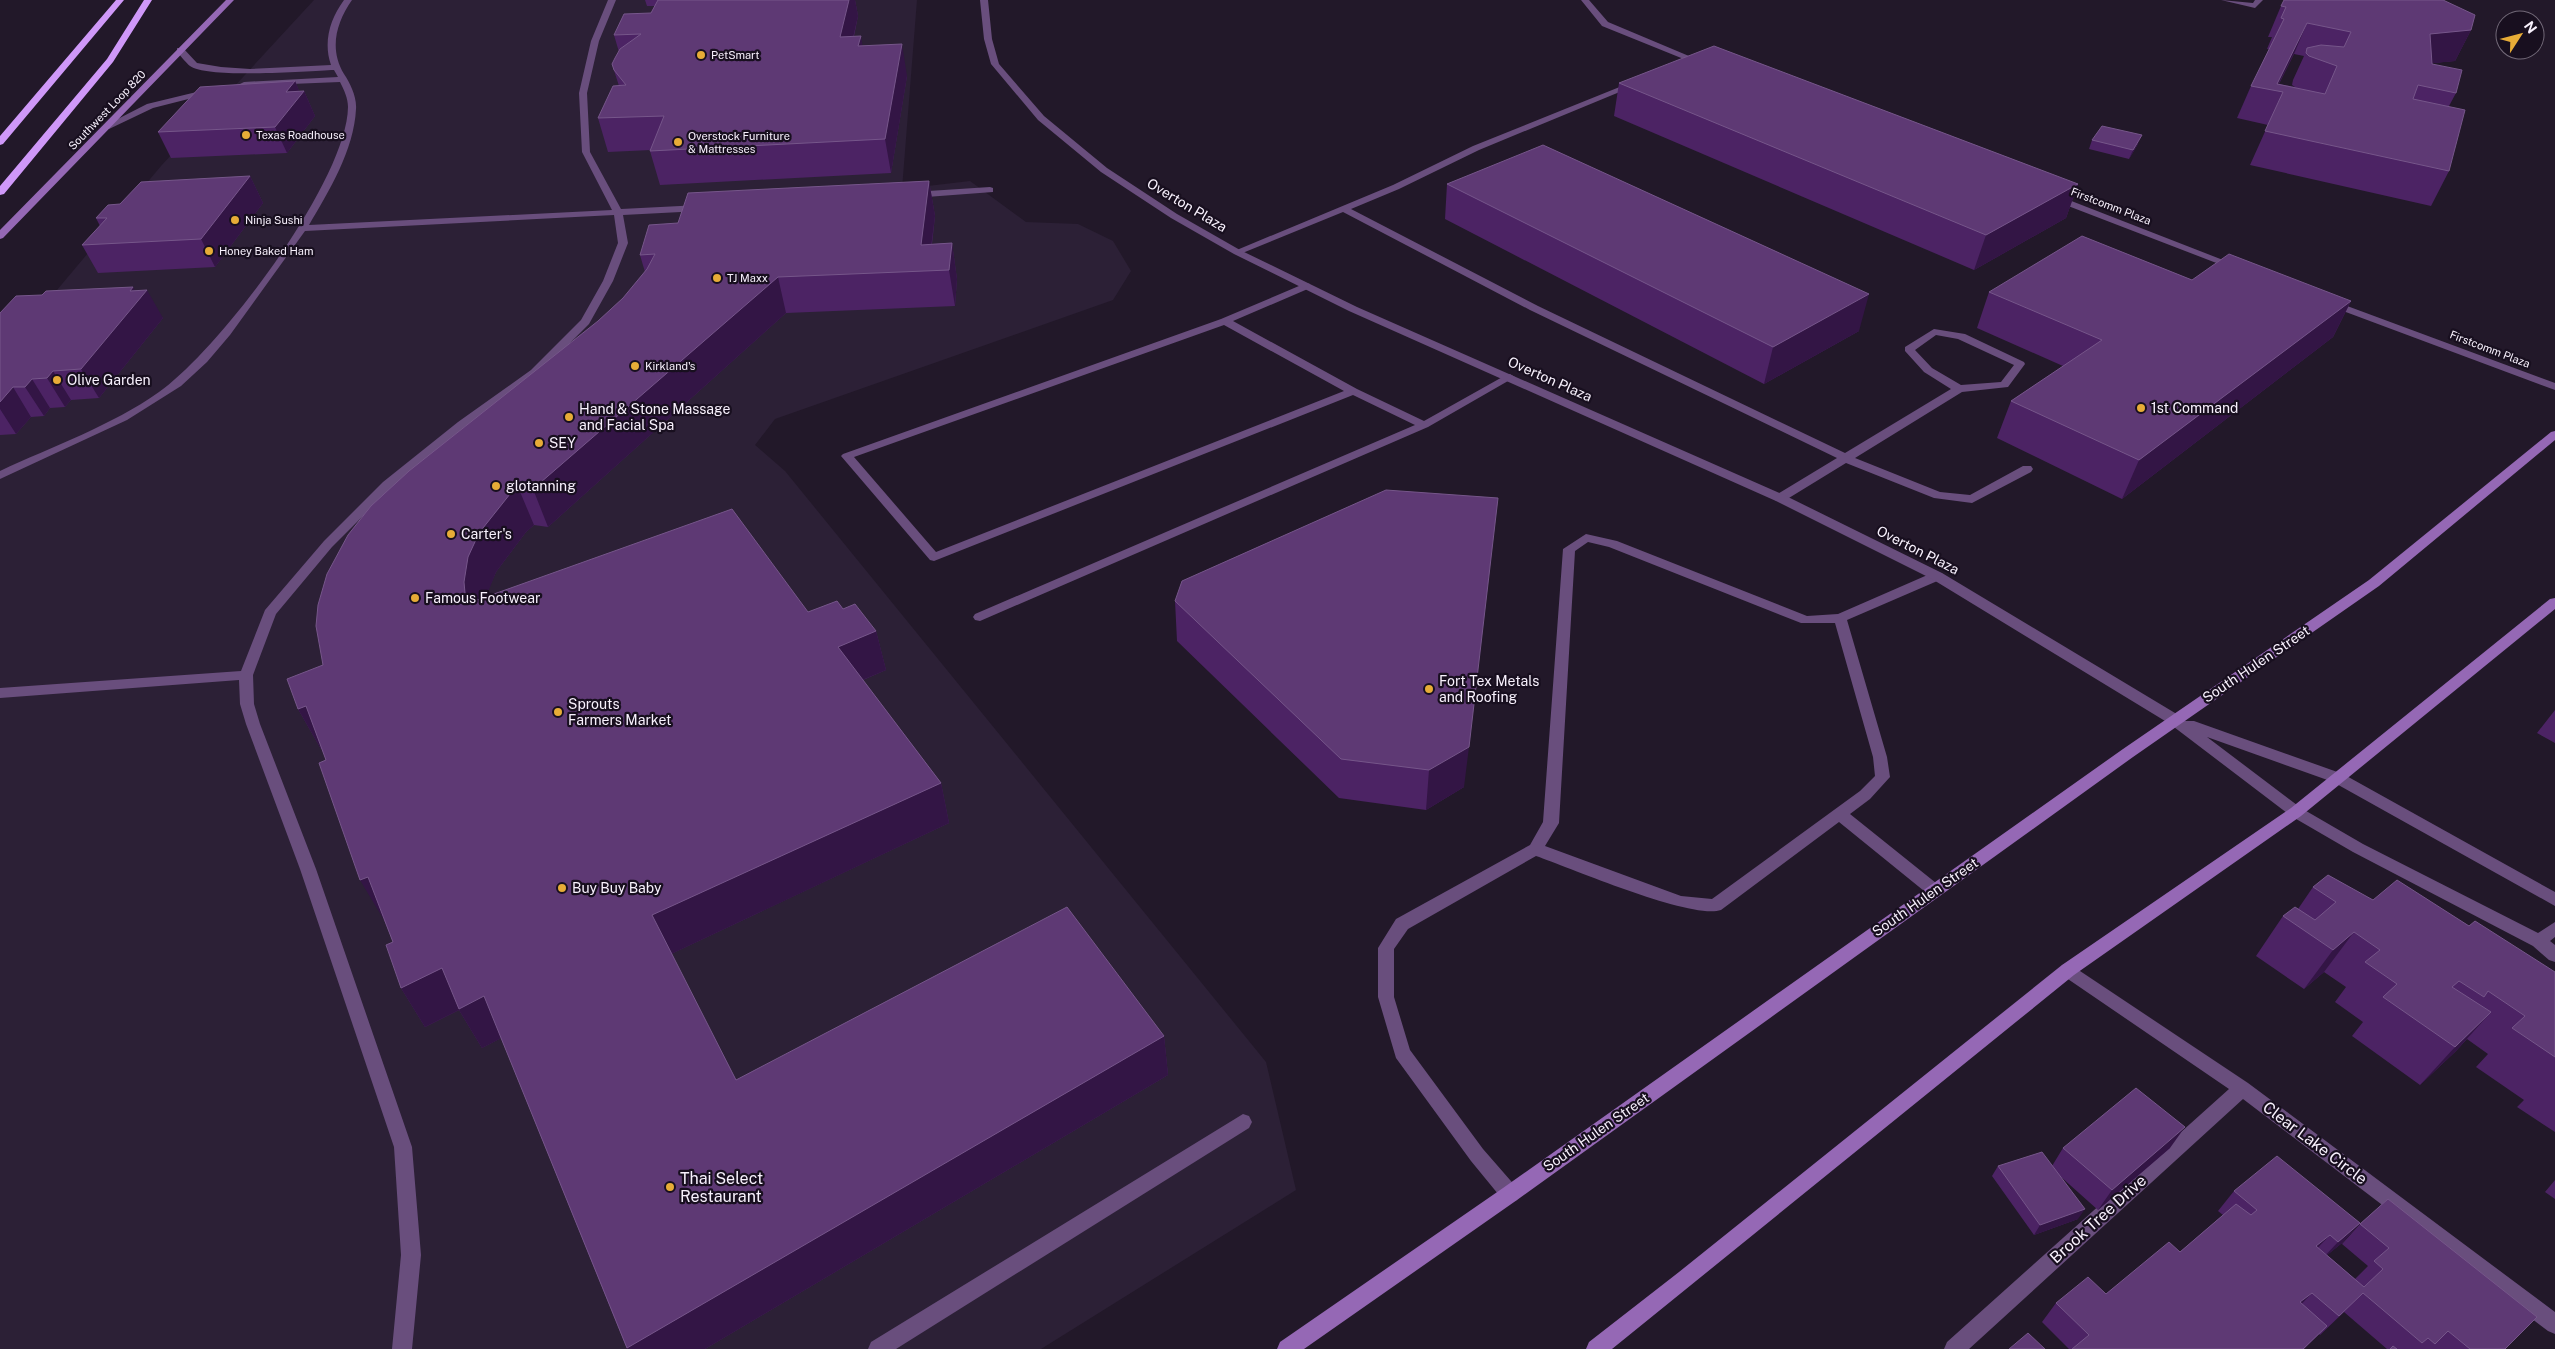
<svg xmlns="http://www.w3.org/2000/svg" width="2555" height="1349" font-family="'Public Sans',sans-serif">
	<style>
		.built { fill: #2c2036 }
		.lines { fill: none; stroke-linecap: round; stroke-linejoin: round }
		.service { fill: #694e7d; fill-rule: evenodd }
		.minor { fill: #694e7d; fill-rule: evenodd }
		.tertiary { fill: #694e7d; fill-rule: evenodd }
		.secondary { fill: #9568b5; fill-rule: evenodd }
		.motorway { fill: #cf98f8; fill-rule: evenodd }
		.wall { fill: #4c2364; fill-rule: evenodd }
		.shaded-wall { fill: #331545 }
		.building { fill: #5e3974; stroke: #76568a; fill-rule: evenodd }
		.poi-dot { fill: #e7ac37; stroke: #180f1f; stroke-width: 2 }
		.labels { text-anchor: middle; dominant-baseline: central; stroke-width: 4.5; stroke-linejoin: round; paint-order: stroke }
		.far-poi-label { font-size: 11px; fill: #f8f1fd; stroke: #180f1f; text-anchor: start }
		.far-street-label { font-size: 11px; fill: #f8f1fd; stroke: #180f1f }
		.street-label { font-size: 14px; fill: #f8f1fd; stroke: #180f1f }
		.poi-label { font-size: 14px; fill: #f8f1fd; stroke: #180f1f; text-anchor: start }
		.near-street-label { font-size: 16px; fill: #f8f1fd; stroke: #180f1f }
		.near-poi-label { font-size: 16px; fill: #f8f1fd; stroke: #180f1f; text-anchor: start }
	</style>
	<rect width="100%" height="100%" fill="#221829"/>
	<path class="built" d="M314,0H917L902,189L970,181L1026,222L1078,224L1113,241L1131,271L1113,300L775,419L755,445L785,471L1266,1062L1296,1190L1041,1349H0V358L161,166Z"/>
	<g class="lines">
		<path class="service" d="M344,0H352C336,23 329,49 344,74C350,83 357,97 356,109C354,150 329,191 309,225L612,210L582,152L579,93L591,41L608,0H616L599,41L587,93L590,152L621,209L700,205L705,208L700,211L623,215L628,243L613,281L589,324L539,374L466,426L391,488L332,547L276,614L253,675L254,704L260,724L316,869L412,1147L421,1255L412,1349H392L401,1255L394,1147L300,869L246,724L240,704L239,680L0,698V688L241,671L265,610L324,541L383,482L458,422L531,370L581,320L603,281L618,243L614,215L305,231L230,335L207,362L181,386L127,420L0,479V471C53,446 111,426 159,392C219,350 347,181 348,107C348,98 344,90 340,82L244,86L240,84L244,82L338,77L334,70C308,71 208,79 190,66C186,63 181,56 177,52V48H183L197,63L221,67L250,69L331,65C323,42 330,19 344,0Z
			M1581,0H1589L1608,22L1708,64L1701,66L1602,26Z
			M2221,0L2253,3L2255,0H2263L2255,8Z
			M1632,82L1639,84L1479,150L1399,189L1351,209L1538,306L1845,453L1951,389L1924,372L1905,351V347L1934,329L1965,334L2024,362L2025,364L2008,387L1962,392L1855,458L1940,492L1970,495L2023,466H2031L2033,469L2031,472L1972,503L1934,498L1846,463L1784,501H1776L1774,498L1776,495L1837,458L1530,310L1343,212L1240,254L1232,252L1393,185L1473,146ZM1936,335L1958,339L2014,365L2001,382L1961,385L1932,368L1915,350Z
			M213,88H216V92L153,108L109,129L102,127L147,104Z
			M990,187L993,188V192L913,198L908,195L913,192Z
			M2050,195H2056L2241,267L2232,269L2050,199Z
			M1306,283L1310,284V288L1233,321L1357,389L1424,421L1506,375L1510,374L1515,377L1428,427L980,621L975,620L973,617L975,614L1415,425L1353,395L934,561L930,560L841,456L843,454L1221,319ZM1224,325L1344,391L936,552L854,457Z
			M2331,300L2555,383V390L2327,305L2326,303Z
			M1586,534L1617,541L1807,616L1838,614L1932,573H1942L1943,576L1942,579L1847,620L1887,757L1890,777L1870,799L1850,814L1941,887L1943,891L1941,895L1935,897L1929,895L1839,822L1721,910C1691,920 1571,868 1536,856L1408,929L1394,949V997L1410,1050L1483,1149L1517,1188L1519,1194L1517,1200L1510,1203L1503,1200L1471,1161L1396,1058L1378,997V948L1396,919L1530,845L1543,822L1563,549ZM1588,542L1609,547L1801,623H1835L1873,757L1875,776L1860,791L1712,899L1681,896L1545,846L1559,823L1575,551Z
			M2175,715L2186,721H2194L2343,774L2555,892V906L2333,782L2207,737L2301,808L2363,844L2538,933L2555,922V937L2550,941L2555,945V962L2549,960L2533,946L2353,852L2291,816L2170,724L2168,720Z
			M1243,1114L1249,1116L1252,1122L1249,1128L896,1349H868L871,1342Z"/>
		<path class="minor" d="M2068,963L2248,1083L2555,1312V1334L2548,1331L2243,1099L1969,1349H1944L1947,1342L2229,1089L2062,975L2060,970L2062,965Z"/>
		<path class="tertiary" d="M980,0H988L992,39L999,64L1044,116L1107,168L1177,214L1240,250L1357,307L1784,495L1942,573L2180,716L2182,720L2180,724H2170L1932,579L1776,501L1349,311L1234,254L1171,218L1101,172L1038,120L991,64L984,39Z"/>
		<path class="secondary" d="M226,0H234L3,238L0,239V230Z
			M2555,431V440L2379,586L2133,757L1517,1200L1304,1349H1277L1280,1342L1503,1188L2123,749L2369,580L2551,432Z
			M2555,598V609L2301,816L2074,975L1612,1349H1586L1589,1342L1679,1272L2062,965L2291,808L2550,599Z"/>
		<path class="motorway" d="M116,0H124L3,144L0,145V136Z
			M144,0H152L113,62L4,194L0,195V186L107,59Z"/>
	</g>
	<path class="wall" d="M645,0H855L858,16L854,36L862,46L907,76L891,173L660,185L650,151L651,150L608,152L598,118L619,86L612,64L619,52L614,35L651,13L655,6H647Z
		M2281,6L2471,30L2455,61L2432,63L2456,93L2449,106V171L2431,206L2250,165L2268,125L2237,118L2251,86L2269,49H2267L2272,37H2268ZM2294,54L2304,56L2293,80L2292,85L2295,87L2279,84Z
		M295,81L299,91H304L315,116L287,153L171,158L158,132Z
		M1619,83L2078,184L2066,218L1974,270L1614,116Z
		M2092,140L2138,144L2129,159L2089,149Z
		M250,176L263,203L215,267L98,273L82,245L100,226L96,218L120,204Z
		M929,181L935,216L932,244L952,243L957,279L955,306L786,313L548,527L534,525L526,532L496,572L485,597L808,612L843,609L876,631L886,670L863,680L941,783L949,823L671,954L736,1080L1164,1036L1168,1075L705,1349H627L501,1038L482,1048L459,1010L425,1027L401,988L393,942L384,920L322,749H321L298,709L323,665L645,272L640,255L678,223Z
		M1447,184L1859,331L1764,384L1445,219Z
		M2192,280L2351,301L2333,337L2122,499L1997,438L2011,401L2063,366L1977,328L1989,292Z
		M135,291L163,318L99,398L71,400L65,407L50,408L44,416L31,417L16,434L0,435V313Z
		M1175,601L1464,787L1426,810L1339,798L1177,641Z
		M2555,710V743L2537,733Z
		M2313,887L2373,900L2469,926L2555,972V1132L2517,1107L2524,1100L2476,1067L2488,1054L2467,1039L2456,1051L2420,1085L2352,1036L2363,1022L2335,1002L2346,987L2324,972L2304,989L2256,956L2283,916L2298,909Z
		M2063,1148H2170L2098,1210L2061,1177L2078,1219L2034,1235L1992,1176L1998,1166H2052Z
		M2555,1180V1199L2545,1192Z
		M2234,1191L2360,1223L2342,1243L2327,1255L2355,1279L2368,1266L2342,1244L2360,1224L2388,1199L2505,1349H2387L2344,1312L2320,1335L2319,1334L2304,1349H2069L2042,1322L2056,1303L2106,1294L2180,1252L2223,1215L2218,1211Z"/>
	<path class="shaded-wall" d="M845,0H855L858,16L846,68L840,37Z
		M2307,23L2294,54L2275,91L2277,84Z
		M2471,30L2455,61L2415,65L2430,34Z
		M861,36L866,67L858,46Z
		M902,44L907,76L891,173L885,139Z
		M295,81L301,95L304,91L315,116L287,153L275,127L286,92Z
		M2142,135L2138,144L2129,159L2133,150Z
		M250,176L263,203L215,267L201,239Z
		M929,181L935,216L928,271L921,245Z
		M2078,184L2066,218L1974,270L1986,235Z
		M952,243L957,279L955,306L949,270Z
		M778,277L786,313L548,527L533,489Z
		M133,287L140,299L147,290L163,318L99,398L81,369Z
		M1869,294L1859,331L1764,384L1773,347Z
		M2351,301L2333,337L2122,499L2139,460Z
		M53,371L71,400L65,407L47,378Z
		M32,379L50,408L44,416L25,387Z
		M13,387L31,417L16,434L0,409V402Z
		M518,487L534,525L526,532L496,572L486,597L482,622L466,604L464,582L468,557L479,533L510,494Z
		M876,631L886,670L848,686L838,647Z
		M306,706L330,746L321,749L298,709Z
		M1469,747L1464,787L1426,810L1429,770Z
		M941,783L949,823L669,955L652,915Z
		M368,877L393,916L384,920L360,880Z
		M2354,932L2324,972L2304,989L2333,950Z
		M442,968L484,996L507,1035L482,1048L459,1010L425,1027L401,988Z
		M2491,1012L2456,1051L2420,1085L2455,1047Z
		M1164,1036L1168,1075L705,1349H627V1348Z
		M2185,1127L2170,1148L2098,1210L2112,1190Z
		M2085,1209L2078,1219L2034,1235L2040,1225Z
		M2360,1223L2342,1243L2320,1261L2338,1242Z
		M2330,1235L2312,1254L2316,1246Z
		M2312,1293L2294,1312L2300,1302Z"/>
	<path class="building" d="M658,0H849L840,37L861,36L858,46L902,44L885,139L650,151L664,116L598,118L613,86L626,85L614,70L612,64L615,58L620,49L641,34L614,35L624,14L651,13Z
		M2284,0H2443L2475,15L2471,30L2430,34L2432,64L2462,70L2456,93L2418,85L2413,99L2465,110L2449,171L2265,131L2283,92L2251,86L2284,19L2281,18L2286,7L2281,6ZM2307,23L2351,32L2344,47L2321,45L2307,48L2306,53L2309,56L2337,66L2325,94L2277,84Z
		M1714,46L2078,184L1986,235L1619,83Z
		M295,81L286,92L304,91L275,127L158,132L200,87Z
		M2102,126L2142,135L2133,150L2092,140Z
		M1543,145L1869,294L1773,347L1447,184Z
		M250,176L201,239L82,245L107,218H96L108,205L120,204L141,182Z
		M929,181L921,245L952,243L949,270L778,277L533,489L518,487L510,494L479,533L468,557L464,582L466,604L732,509L808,612L837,601L843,609L855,604L876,631L838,647L941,783L652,915L736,1080L1067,907L1164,1036L627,1348L484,996L459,1009L442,968L401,988L386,945L393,942L368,877L360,880L319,763L326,760L306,706L298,709L287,679L323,665L316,626L318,605L327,574L348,535L371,506L409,471L598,321L623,298L647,269L655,254L640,255L649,225L678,223L688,193Z
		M2082,236L2192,280L2229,254L2351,301L2139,460L2011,401L2102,340L1989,292Z
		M133,287L130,291L147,290L81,369L53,371L47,378L32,379L25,387H13L0,402V313L16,296L42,295L46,291Z
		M1386,490L1498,498L1469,747L1429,770L1341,759L1175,601L1182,581Z
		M2328,875L2373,900L2397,880L2469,926L2475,921L2555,972V1057L2512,1028L2525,1016L2488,991L2484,997L2459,981L2452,987L2491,1012L2455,1047L2383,997L2397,984L2365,962L2380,950L2354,932L2333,950L2283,916L2295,907L2315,920L2336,902L2313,887Z
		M2136,1088L2185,1127L2112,1190L2063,1148Z
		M2042,1152L2085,1209L2040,1225L1998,1166Z
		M2277,1156L2360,1223L2338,1242L2330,1235L2316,1246L2364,1287L2383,1269L2374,1261L2389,1248L2360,1224L2388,1199L2537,1317L2505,1349H2470L2448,1331L2435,1344L2428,1338L2422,1343L2363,1293L2339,1316L2312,1293L2300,1302L2327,1326L2303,1349H2072L2089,1335L2056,1303L2088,1277L2106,1294L2169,1242L2180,1252L2236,1204L2251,1215L2257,1210L2234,1191Z
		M2028,1333L2045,1349H2009Z
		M2393,1346L2397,1349H2390Z"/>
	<g class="poi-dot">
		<circle cx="701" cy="55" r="5"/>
		<circle cx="246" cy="135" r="5"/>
		<circle cx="678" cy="142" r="5"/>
		<circle cx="235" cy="220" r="5"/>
		<circle cx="209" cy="251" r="5"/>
		<circle cx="717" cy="278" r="5"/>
		<circle cx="635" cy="366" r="5"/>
		<circle cx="57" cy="380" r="5"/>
		<circle cx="2141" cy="408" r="5"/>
		<circle cx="569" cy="417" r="5"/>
		<circle cx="539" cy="443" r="5"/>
		<circle cx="496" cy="486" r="5"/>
		<circle cx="451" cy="534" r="5"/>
		<circle cx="415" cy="598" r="5"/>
		<circle cx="1429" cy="689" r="5"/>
		<circle cx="558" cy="712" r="5"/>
		<circle cx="562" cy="888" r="5"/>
		<circle cx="670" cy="1187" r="5"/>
	</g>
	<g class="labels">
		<g class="far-poi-label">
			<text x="711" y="55">PetSmart</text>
			<text x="256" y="135">Texas Roadhouse</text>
			<text x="688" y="136">Overstock Furniture<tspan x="688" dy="13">&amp; Mattresses</tspan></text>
			<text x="245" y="220">Ninja Sushi</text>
			<text x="219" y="251">Honey Baked Ham</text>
			<text x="727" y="278">TJ Maxx</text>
			<text x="645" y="366">Kirkland's</text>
		</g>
		<g class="far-street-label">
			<text transform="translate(107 110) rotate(-46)">Southwest Loop 820</text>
			<text transform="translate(2111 206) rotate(21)">Firstcomm Plaza</text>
			<text transform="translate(2490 349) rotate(21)">Firstcomm Plaza</text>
		</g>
		<g class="street-label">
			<text transform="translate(1187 205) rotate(31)">Overton Plaza</text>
			<text transform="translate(1550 379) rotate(24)">Overton Plaza</text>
			<text transform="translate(1918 550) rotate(27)">Overton Plaza</text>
			<text transform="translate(2256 664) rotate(-34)">South Hulen Street</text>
			<text transform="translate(1925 897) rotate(-35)">South Hulen Street</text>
			<text transform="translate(1596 1132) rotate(-35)">South Hulen Street</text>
		</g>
		<g class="poi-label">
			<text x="67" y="380">Olive Garden</text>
			<text x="2151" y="408">1st Command</text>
			<text x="579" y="409">Hand &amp; Stone Massage<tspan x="579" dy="16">and Facial Spa</tspan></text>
			<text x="549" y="443">SEY</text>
			<text x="506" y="486">glotanning</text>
			<text x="461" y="534">Carter's</text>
			<text x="425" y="598">Famous Footwear</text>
			<text x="1439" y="681">Fort Tex Metals<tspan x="1439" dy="16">and Roofing</tspan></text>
			<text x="568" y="704">Sprouts<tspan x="568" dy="16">Farmers Market</tspan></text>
			<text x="572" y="888">Buy Buy Baby</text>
		</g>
		<g class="near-street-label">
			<text transform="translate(2315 1143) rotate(37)">Clear Lake Circle</text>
			<text transform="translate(2098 1219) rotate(-42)">Brook Tree Drive</text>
		</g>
		<g class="near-poi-label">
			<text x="680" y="1178">Thai Select<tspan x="680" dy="18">Restaurant</tspan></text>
		</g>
	</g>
	<g transform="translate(2520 35) rotate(54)"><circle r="24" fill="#180f1f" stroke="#726978"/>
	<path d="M0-4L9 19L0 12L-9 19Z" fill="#e7ac37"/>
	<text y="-8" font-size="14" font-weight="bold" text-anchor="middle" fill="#f8f1fd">N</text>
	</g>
</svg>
